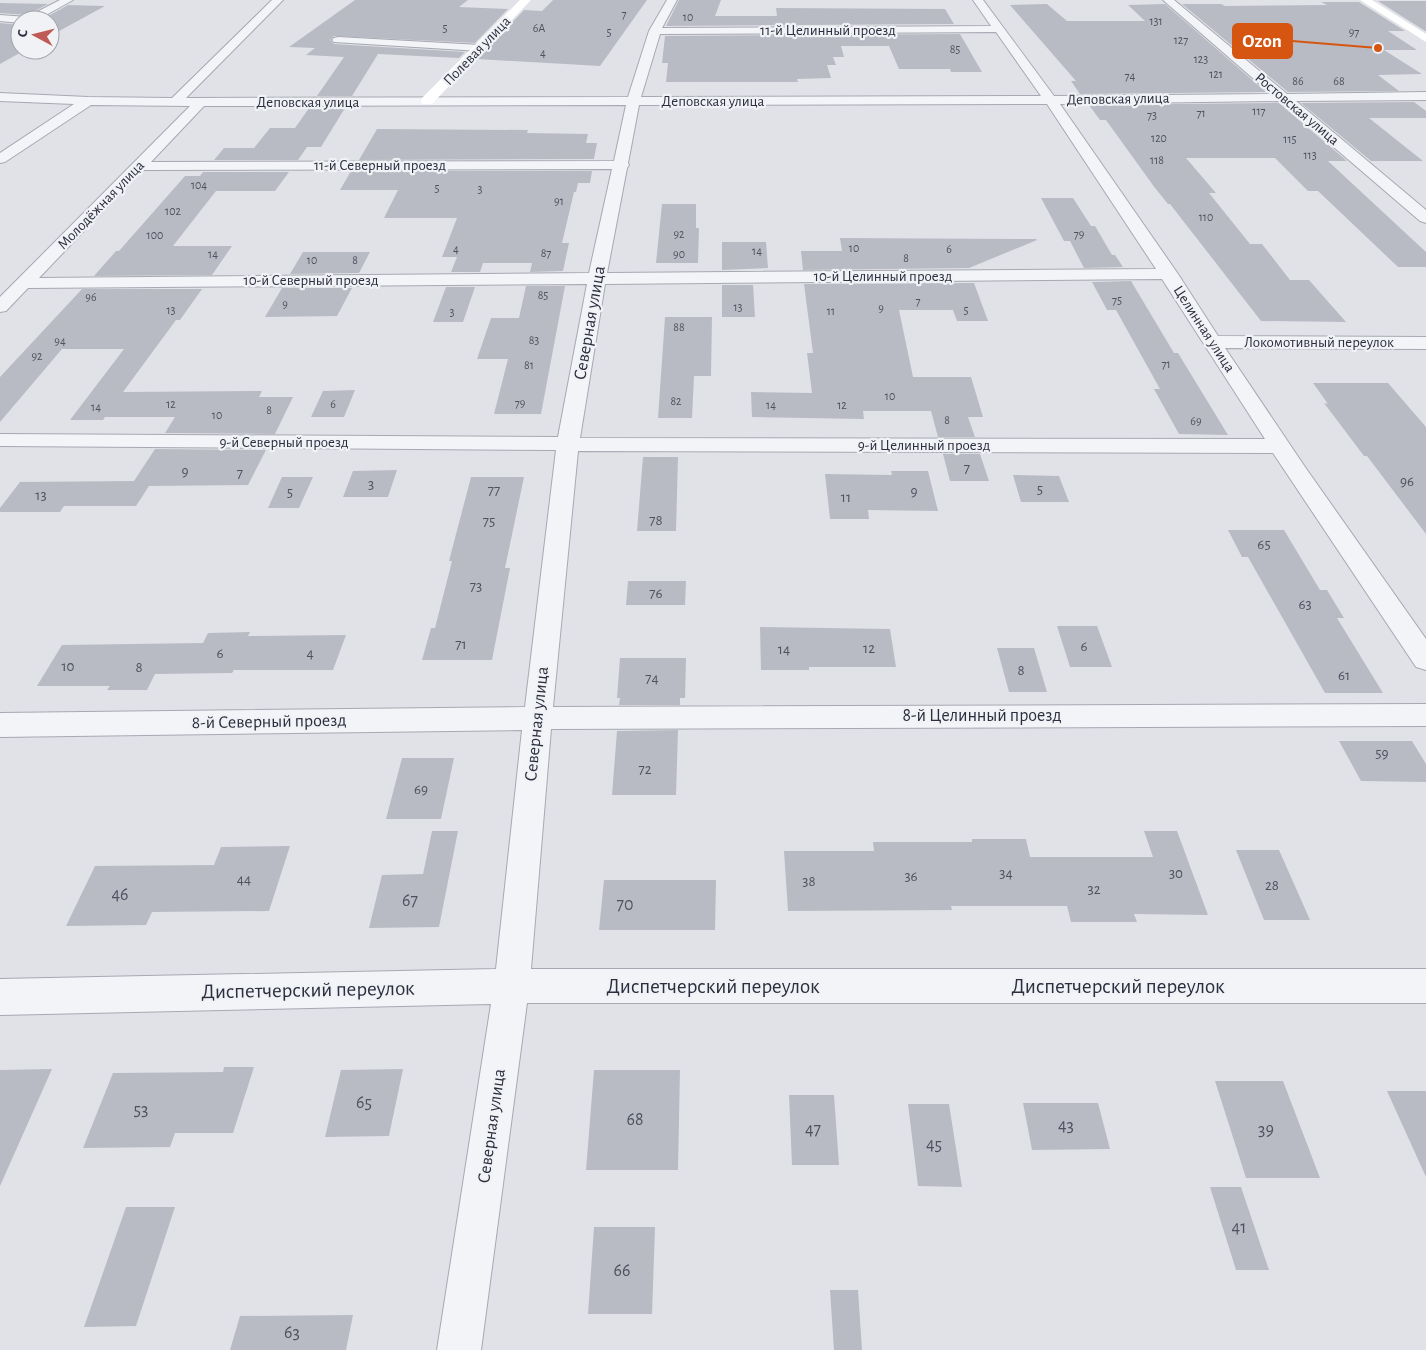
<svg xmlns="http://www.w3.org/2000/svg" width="1426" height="1350" font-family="'Alegreya Sans',sans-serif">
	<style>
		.building { fill: #b9bbc4 }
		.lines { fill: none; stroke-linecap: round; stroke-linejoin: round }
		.street-casing { stroke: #a7a8b2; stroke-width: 2 }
		.street { fill: #f3f4f7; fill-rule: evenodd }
		.secondary { fill: #fff; fill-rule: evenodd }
		.labels { text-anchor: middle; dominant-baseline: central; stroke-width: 4.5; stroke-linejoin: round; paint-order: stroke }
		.far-number-label { font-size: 12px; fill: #4e5160 }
		.far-street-label { font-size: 15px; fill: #2b2e3e; stroke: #f1f2f6 }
		.number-label { font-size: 15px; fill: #4e5160 }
		.street-label { font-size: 18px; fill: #2b2e3e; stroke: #f1f2f6 }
		.near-number-label { font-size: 18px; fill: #4e5160 }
		.near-street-label { font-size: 21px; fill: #2b2e3e; stroke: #f1f2f6 }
		.leader { fill: none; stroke: #d55511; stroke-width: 2 }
		.callout-dot { fill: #d55511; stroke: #f1f2f6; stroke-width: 2 }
		.callout { fill: #d55511; stroke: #d55511; stroke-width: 2 }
		.callout-label { font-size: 19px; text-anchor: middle; font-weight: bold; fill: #fff }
	</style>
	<rect width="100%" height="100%" fill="#e1e2e8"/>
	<path class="building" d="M355,0H468L459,7L508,9L475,43L334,36L330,40L334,44L465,52L459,58L378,54L352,96H317L344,57L306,55L315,48L289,47Z
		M553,0H647L600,66L477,59L524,10L542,11Z
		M679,0H721L715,16H777L776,8L945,9L954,24L666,26Z
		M1378,1H1426V31H1425Z
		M1321,2H1359L1405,31H1388L1417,50H1384L1422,74L1378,75L1399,91L1288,92L1182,4H1221L1225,6L1327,5Z
		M0,3L48,4L27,15L0,13Z
		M1047,4L1067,21H1145L1128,5L1165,4L1266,92L1080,94L1071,81H1076L1010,5Z
		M68,5L105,6L50,36V20H41Z
		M0,23L20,25V50H25L0,64Z
		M960,34L982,72H951L950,69H899L889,46H841L844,57H833L836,65H827L831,78L797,79L798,82H666L668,63H662L665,36Z
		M1414,102L1426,111V118H1369L1423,161H1371L1301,103Z
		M1279,103L1347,161H1328L1426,252V267H1398L1318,191H1308L1275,158H1186L1216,193H1209L1250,244H1262L1290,280H1309L1346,322L1261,321L1170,204H1168L1155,188L1106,120H1100L1089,105Z
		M309,108H345L321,147H307L298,160H214L224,148H254L270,128H295Z
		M377,129L528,130L527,133L588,134L586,143H597L594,159L359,160Z
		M351,171H592L590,183H578L576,192H574L562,243H569L563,271L530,272L532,263H483L480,272H451L457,257H442L457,218H384L398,190H340Z
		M203,172H289L275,191H216L173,246H232L212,275L94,276L116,251H119L185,176H200Z
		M1041,198H1073L1091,226H1095L1112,255H1115L1123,267L1084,268L1070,241H1064Z
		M662,204H696V228H699L698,263H656Z
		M840,238L1036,239L1037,240L969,268L803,270L801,251H842Z
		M722,242H766L768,268L722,270Z
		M303,252H370L359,273L290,274Z
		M1131,281L1174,353H1178L1228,435L1179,434L1154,389H1160L1116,310H1107L1092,282Z
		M974,283L988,321H957L953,310H899L913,377H971L983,417H968L975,437H938L931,411H863L864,419L752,417L751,392L812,393L807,353H813L804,284Z
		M722,285H753L755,317H722Z
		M526,286H565L541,414H494L508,359H477L491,318H519Z
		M446,287H475L463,322H433Z
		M282,288H352L337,316L265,317Z
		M82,289H202L180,320H176L123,392L262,391L259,397H293L275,434L165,433L175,417H105L103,420H70L124,349H62L0,422V377Z
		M665,317H712L711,376H694L692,418H658Z
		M1313,383H1388L1426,427V534L1367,456H1364L1324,403L1328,404Z
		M355,390L344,417H311L323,391Z
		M155,449L266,450L248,485L149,486L136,506H64L60,512H0V508L20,482L134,481Z
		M943,454H980L989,481H950Z
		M643,457H678L676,531H637Z
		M397,470L388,497H343L353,471Z
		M891,471H928L938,511L868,510L869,519H830L825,474L892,475Z
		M1013,475L1059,476L1069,502H1021Z
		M282,477H313L299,508H268Z
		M471,477H524L505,568H510L492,660H422L431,628H435L452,561H449Z
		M1228,530H1284L1320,590H1327L1344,618H1337L1383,693H1325L1248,557H1242Z
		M628,581H686L685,605H626Z
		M1057,626H1097L1112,667H1070Z
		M760,627L890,629L896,667H809V670H761Z
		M250,632L248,636L346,635L333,670H234L232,673L155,674L147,690H107L110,686H37L62,645L203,643L208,633Z
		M997,648H1034L1047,692H1009Z
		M620,658H686L685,698H680V705H619L620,698H617Z
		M678,730L676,795H612L617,731Z
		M1339,741H1412L1426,764V782L1361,781Z
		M402,758H454L441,819H386Z
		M432,831H458L439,927L369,928L382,875L423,874Z
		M1144,831H1177L1208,915L1134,914L1137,922H1071L1067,906H951L952,910L788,911L784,851H874L873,842H972V839H1026L1030,857H1153Z
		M290,846L269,911L152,912L146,925L66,926L95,866L214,865L221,847Z
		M1236,850H1279L1310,920H1264Z
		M604,880H716L715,930H599Z
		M224,1067H254L233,1133H175L170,1147L83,1148L113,1073L223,1072Z
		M52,1069L0,1186V1070Z
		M403,1069L389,1136L325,1137L341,1070Z
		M594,1070H680L678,1170H586Z
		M1215,1081H1283L1320,1178H1246Z
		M1387,1091H1426V1177Z
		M789,1095H834L839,1165H792Z
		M1023,1103H1098L1110,1149L1032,1150Z
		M908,1104H949L962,1187L918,1186Z
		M1210,1187H1241L1269,1270H1236Z
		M126,1207H175L136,1326L84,1327Z
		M594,1227H655L652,1314H588Z
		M830,1290H858L862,1350H834Z
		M353,1315L346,1350H230L240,1316Z"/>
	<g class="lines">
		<defs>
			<path id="street" d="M60,0H73L37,20H20V23L0,21V15L27,17Z
				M272,0H283L186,98L628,97L649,31L667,0H677L662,28L991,26L973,0H983L1054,96L1271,94L1163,0H1174L1287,94L1426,92V100L1296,101L1426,210V223L1420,221L1280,101L1060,104L1178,274L1218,336L1426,337V349L1225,348L1305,467L1426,639V670L1416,667L1273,453L578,451L553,707L1426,704V726L551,729L531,969H1426V1003H527L481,1350H437L491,1004L0,1015V979L496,969L522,730L0,737V713L525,707L556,450L0,446V434L558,437L587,284L28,288L6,311L0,312V297L190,106L91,105L5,162L0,163V153L74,104L0,101V93L88,97L172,98ZM996,32L1041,96L641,97L660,34ZM1047,104L1156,269L607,273L627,168L629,165L628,163L639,105ZM626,105L614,161L151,162L204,106ZM612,169L589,273L39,278L142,170ZM1162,279L1265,439L580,438L605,284Z
				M338,37L480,45L486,48L480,51L334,42L332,40L334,38Z"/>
		</defs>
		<use href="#street" class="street-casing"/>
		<use href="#street" class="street"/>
		<path class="secondary" d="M520,0H531L432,104H422L421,101L422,98Z
			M1360,0H1372L1426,34V42Z"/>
	</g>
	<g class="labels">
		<g class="far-number-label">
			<text x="624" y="14">7</text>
			<text x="688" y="17">10</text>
			<text x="1156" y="21">131</text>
			<text x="445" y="28">5</text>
			<text x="539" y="28">6А</text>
			<text x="609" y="32">5</text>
			<text x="1354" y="32">97</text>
			<text x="1181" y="40">127</text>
			<text x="955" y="49">85</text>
			<text x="543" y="53">4</text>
			<text x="1201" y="59">123</text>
			<text x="1216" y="74">121</text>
			<text x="1130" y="76">74</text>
			<text x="1298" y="81">86</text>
			<text x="1339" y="81">68</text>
			<text x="1259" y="111">117</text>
			<text x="1201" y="113">71</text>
			<text x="1152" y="115">73</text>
			<text x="1159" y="138">120</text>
			<text x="1290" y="139">115</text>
			<text x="1310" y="155">113</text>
			<text x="1157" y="160">118</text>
			<text x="199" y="185">104</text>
			<text x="437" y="188">5</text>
			<text x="480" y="189">3</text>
			<text x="559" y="201">91</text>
			<text x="173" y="211">102</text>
			<text x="1206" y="217">110</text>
			<text x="679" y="234">92</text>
			<text x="1079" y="234">79</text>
			<text x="155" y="235">100</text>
			<text x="854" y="248">10</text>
			<text x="456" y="249">4</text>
			<text x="949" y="249">6</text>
			<text x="757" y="251">14</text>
			<text x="546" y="253">87</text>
			<text x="213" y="254">14</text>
			<text x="679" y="254">90</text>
			<text x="906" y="258">8</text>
			<text x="312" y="260">10</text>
			<text x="355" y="260">8</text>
			<text x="543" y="295">85</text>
			<text x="91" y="297">96</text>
			<text x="1117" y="300">75</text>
			<text x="918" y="301">7</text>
			<text x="285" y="304">9</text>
			<text x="738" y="307">13</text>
			<text x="881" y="308">9</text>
			<text x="171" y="310">13</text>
			<text x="966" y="310">5</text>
			<text x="831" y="311">11</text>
			<text x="452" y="312">3</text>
			<text x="679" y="327">88</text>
			<text x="534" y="340">83</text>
			<text x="60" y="341">94</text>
			<text x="37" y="356">92</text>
			<text x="1166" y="364">71</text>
			<text x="529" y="365">81</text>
			<text x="890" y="396">10</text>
			<text x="676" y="401">82</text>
			<text x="520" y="403">79</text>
			<text x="171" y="404">12</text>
			<text x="333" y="404">6</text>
			<text x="771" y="405">14</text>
			<text x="842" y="405">12</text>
			<text x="96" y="407">14</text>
			<text x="269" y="410">8</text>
			<text x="217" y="415">10</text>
			<text x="947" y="420">8</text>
			<text x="1196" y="421">69</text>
		</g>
		<g class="far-street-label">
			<text x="828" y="30">11-й Целинный проезд</text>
			<text transform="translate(477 51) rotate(-46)">Полевая улица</text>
			<text transform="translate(1118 99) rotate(-1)">Деповская улица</text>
			<text x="713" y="101">Деповская улица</text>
			<text x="308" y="102">Деповская улица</text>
			<text transform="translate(1297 109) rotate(40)">Ростовская улица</text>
			<text x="380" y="165">11-й Северный проезд</text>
			<text transform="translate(101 205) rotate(-46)">Молодёжная улица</text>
			<text x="883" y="276">10-й Целинный проезд</text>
			<text x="311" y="280">10-й Северный проезд</text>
			<text transform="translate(1204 329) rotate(57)">Целинная улица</text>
			<text x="1319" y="342">Локомотивный переулок</text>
			<text x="284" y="442">9-й Северный проезд</text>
			<text x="924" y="445">9-й Целинный проезд</text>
		</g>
		<g class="number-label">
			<text x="967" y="468">7</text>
			<text x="185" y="471">9</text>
			<text x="240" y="473">7</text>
			<text x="1407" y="481">96</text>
			<text x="371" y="484">3</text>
			<text x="1040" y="489">5</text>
			<text x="494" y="490">77</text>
			<text x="914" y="491">9</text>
			<text x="290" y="492">5</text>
			<text x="41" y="495">13</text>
			<text x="846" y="497">11</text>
			<text x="656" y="520">78</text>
			<text x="489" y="521">75</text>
			<text x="1264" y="544">65</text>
			<text x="476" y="586">73</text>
			<text x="656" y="593">76</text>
			<text x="1305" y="604">63</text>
			<text x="461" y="644">71</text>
			<text x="1084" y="646">6</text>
			<text x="869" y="648">12</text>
			<text x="784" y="649">14</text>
			<text x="220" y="653">6</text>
			<text x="310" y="653">4</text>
			<text x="68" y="666">10</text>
			<text x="139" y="667">8</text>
			<text x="1021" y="670">8</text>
			<text x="1344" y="675">61</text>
			<text x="652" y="678">74</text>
			<text x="1382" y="753">59</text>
			<text x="645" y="769">72</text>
			<text x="421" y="789">69</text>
			<text x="1006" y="873">34</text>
			<text x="1176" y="873">30</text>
			<text x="911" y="876">36</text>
			<text x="244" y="879">44</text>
			<text x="809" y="881">38</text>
			<text x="1272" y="885">28</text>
			<text x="1094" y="889">32</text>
		</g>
		<g class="street-label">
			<text transform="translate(590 323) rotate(-80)">Северная улица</text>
			<text x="982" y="716">8-й Целинный проезд</text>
			<text transform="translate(269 722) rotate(-1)">8-й Северный проезд</text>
			<text transform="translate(537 724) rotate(-84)">Северная улица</text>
			<text transform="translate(492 1126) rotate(-82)">Северная улица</text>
		</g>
		<g class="near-number-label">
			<text x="120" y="895">46</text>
			<text x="410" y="901">67</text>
			<text x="625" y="905">70</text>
			<text x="364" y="1103">65</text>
			<text x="141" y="1110">53</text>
			<text x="635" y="1120">68</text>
			<text x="1066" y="1126">43</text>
			<text x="813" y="1130">47</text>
			<text x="1266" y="1130">39</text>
			<text x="934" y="1145">45</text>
			<text x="1239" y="1228">41</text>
			<text x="622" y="1271">66</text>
			<text x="292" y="1333">63</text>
		</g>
		<g class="near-street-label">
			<text x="713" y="986">Диспетчерский переулок</text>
			<text x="1118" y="986">Диспетчерский переулок</text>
			<text transform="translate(308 990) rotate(-1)">Диспетчерский переулок</text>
		</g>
	</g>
	<path class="leader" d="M1378 48L1292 41"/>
	<circle class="callout-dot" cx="1378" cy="48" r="5"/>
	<rect class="callout" x="1233" y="24" width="59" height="34" rx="5"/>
	<g class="callout-label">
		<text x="1262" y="47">Ozon</text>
	</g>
	<g transform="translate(35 35) rotate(277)"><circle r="24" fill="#f1f2f6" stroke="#a2a4ac"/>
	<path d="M0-4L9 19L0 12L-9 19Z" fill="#bf5b54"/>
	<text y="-8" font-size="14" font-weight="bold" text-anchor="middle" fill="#2b2e3e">С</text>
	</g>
</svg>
